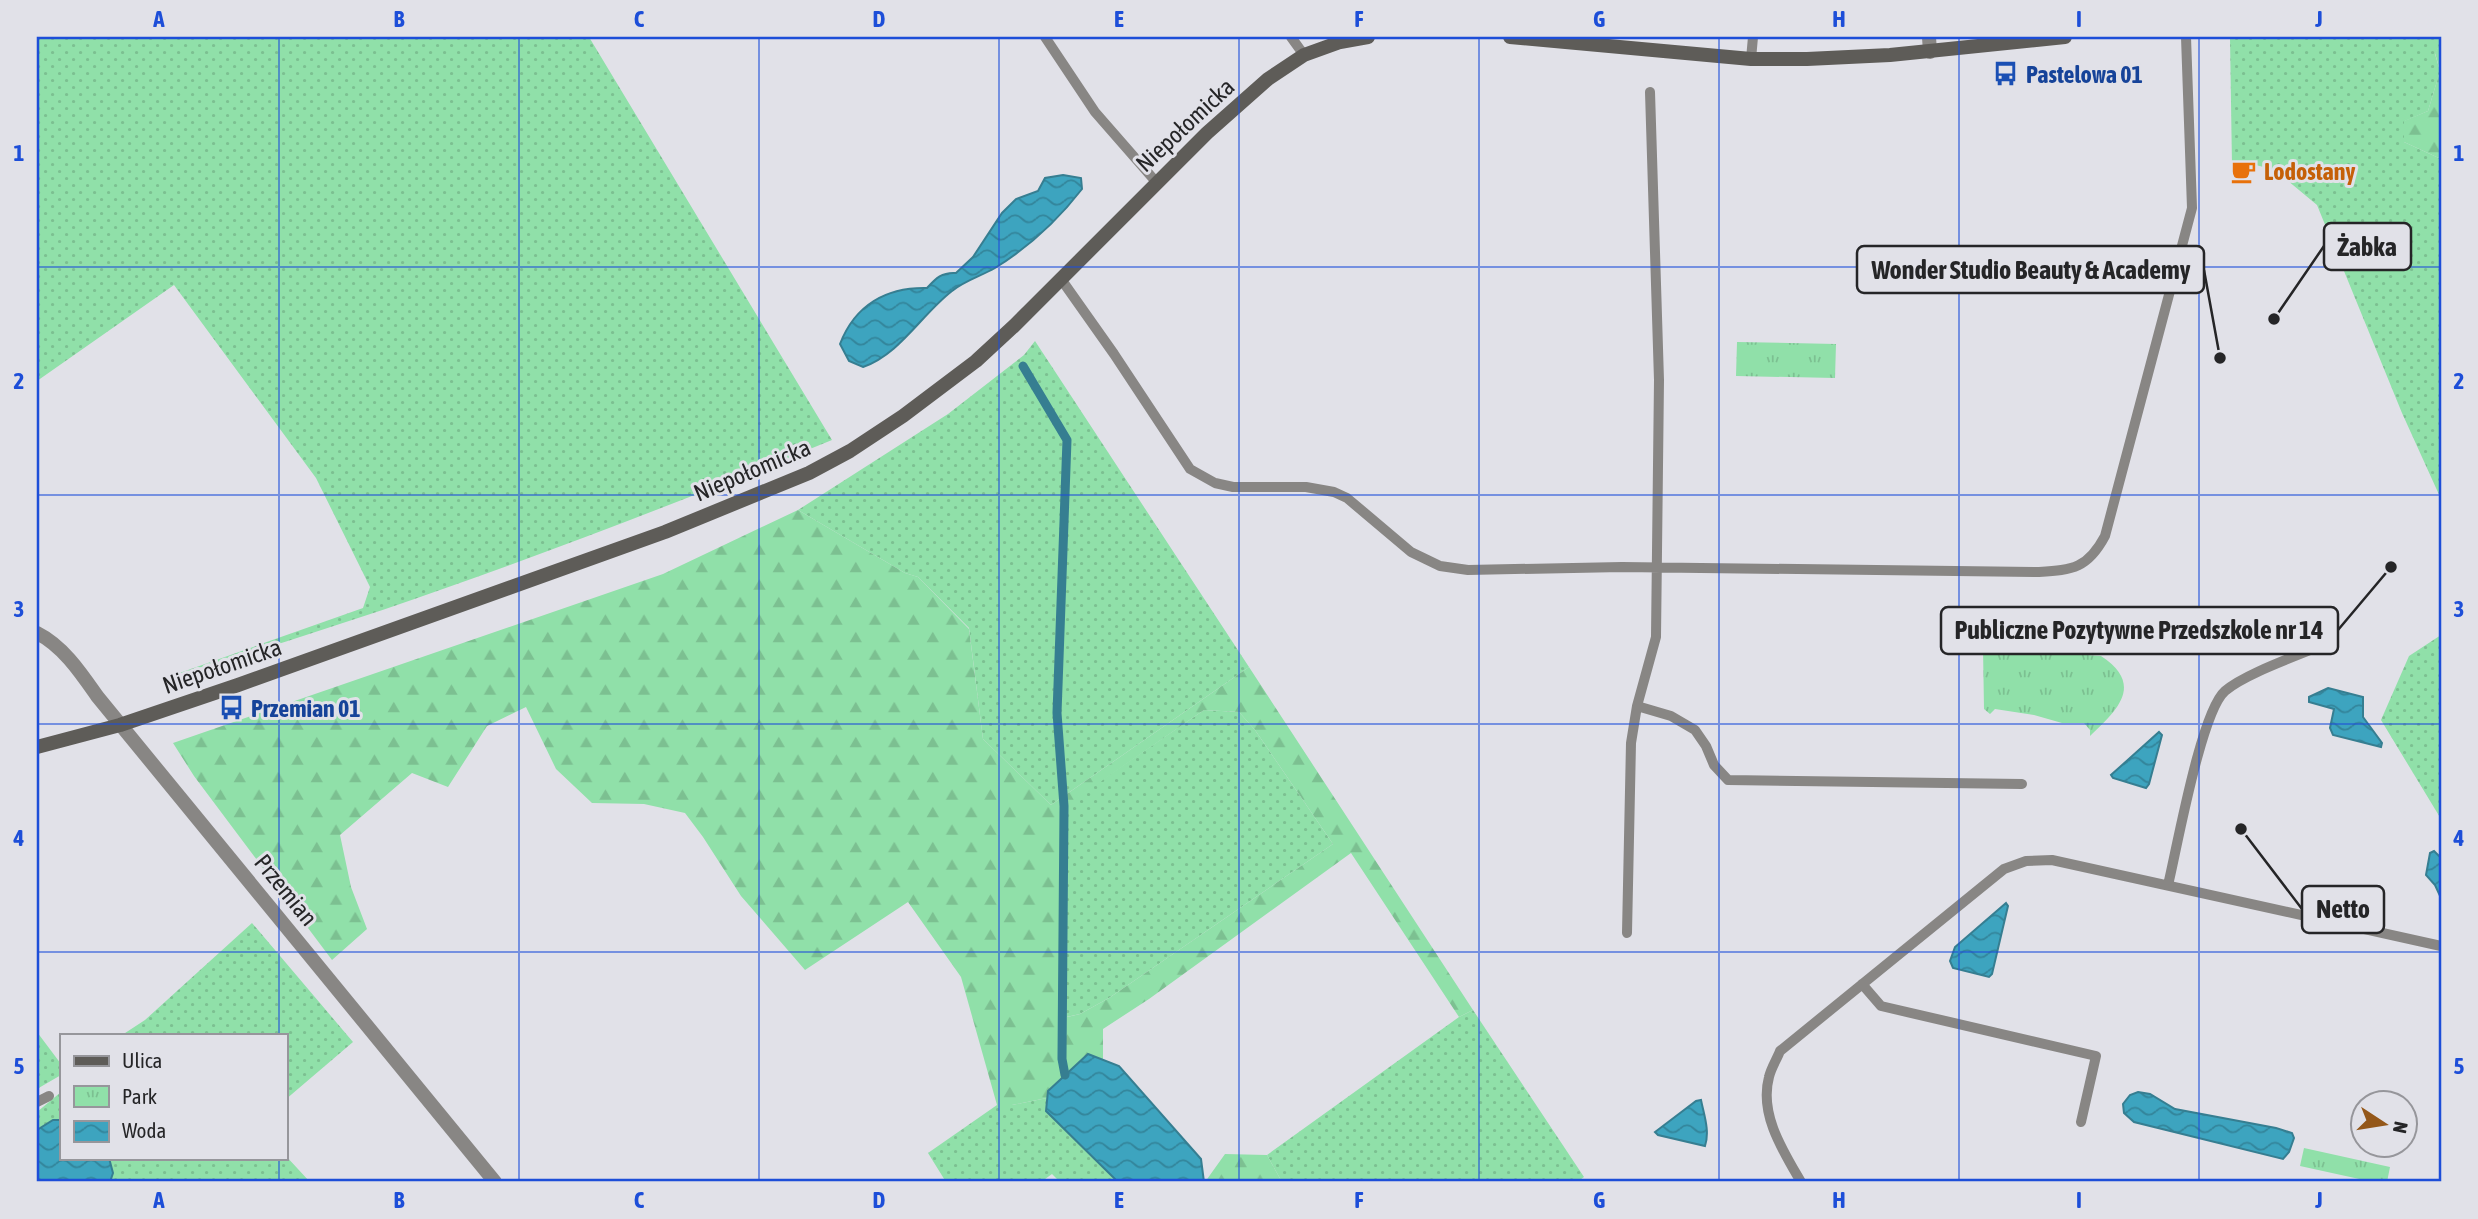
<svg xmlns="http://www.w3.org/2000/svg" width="2478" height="1219" font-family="'Asap Condensed',sans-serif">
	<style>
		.grass { fill: url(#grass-dots) }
		.forest { fill: url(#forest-firs); fill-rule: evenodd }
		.park { fill: url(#park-tufts) }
		.water { fill: url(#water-waves); stroke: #367e91; stroke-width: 2 }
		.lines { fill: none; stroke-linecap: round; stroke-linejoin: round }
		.stream { stroke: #367e91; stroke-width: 9 }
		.lane { stroke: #888684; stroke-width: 10 }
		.street { stroke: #888684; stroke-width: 14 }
		.secondary { stroke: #5e5c58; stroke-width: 14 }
		.grid { fill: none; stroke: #1d4ed8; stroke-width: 2; stroke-opacity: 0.55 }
		.labels { text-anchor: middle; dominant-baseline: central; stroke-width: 6; stroke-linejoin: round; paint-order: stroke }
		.transit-label { font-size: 24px; font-weight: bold; fill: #164399; stroke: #e1e1e8; text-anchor: start }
		.street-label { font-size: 24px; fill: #252527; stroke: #e1e1e8 }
		.food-label { font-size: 24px; font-weight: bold; fill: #c56008; stroke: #e1e1e8; text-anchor: start }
		.leader { fill: none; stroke: #252527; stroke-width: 2.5 }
		.callout-dot { fill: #252527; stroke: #e1e1e8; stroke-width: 2.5 }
		.callout { fill: #e1e1e8; stroke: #252527; stroke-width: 2.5 }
		.callout-label { font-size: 26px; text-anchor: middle; font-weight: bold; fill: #252527 }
		.neatline { fill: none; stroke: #1d4ed8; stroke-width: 2.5 }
		.grid-label { font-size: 23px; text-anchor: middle; font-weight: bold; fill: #1d4ed8 }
	</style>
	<defs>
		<pattern id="grass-dots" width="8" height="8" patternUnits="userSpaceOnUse" patternTransform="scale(1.75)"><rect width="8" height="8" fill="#90e0a9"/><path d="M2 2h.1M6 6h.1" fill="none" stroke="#7cc091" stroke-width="1.8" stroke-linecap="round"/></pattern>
		<pattern id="forest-firs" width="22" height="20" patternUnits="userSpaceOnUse" patternTransform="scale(1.75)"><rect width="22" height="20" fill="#90e0a9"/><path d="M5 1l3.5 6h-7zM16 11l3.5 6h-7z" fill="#7cc091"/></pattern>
		<pattern id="park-tufts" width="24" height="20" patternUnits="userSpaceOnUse" patternTransform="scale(1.75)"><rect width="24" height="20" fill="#90e0a9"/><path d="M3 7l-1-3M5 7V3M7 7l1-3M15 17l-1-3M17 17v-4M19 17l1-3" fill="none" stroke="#7cc091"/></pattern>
		<pattern id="water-waves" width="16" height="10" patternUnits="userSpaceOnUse" patternTransform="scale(1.75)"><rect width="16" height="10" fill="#3da4bf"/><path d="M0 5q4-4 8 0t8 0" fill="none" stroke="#33859b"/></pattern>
	</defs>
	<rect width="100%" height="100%" fill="#e1e1e8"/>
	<path class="grass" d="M37,37H589L832,440C615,528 396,612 171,676L363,608L370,587L316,478L174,285L37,381Z
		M2441,37V42L2435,54L2440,71L2428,111L2405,121L2404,142L2441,159V499L2402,413L2317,205L2275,170L2248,163L2232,166L2230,38Z
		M1035,341L1249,667L1051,805L983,739L969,628L918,577L905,573L798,510L948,414L1024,355Z
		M2441,635V819L2381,720L2409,656Z
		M1204,710L1239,712L1255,730L1333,844L1109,998L1080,1014L1062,1018L1064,806Z
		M252,923L353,1042L285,1100V1035H122L145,1020Z
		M1473,1010L1584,1177L1577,1182H1282L1267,1155L1459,1017Z
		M37,1032L61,1064V1075L37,1089Z
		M61,1092V1120H53L37,1130V1112Z
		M1047,1098L1046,1111L1118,1182H1060L1052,1174L1041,1182H946L928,1153L997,1105H1012Z
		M285,1155L310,1182H110L113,1173L109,1158H285Z"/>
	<path class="forest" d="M2441,42V159L2404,142V121L2428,111L2440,71L2435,53Z
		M798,510L905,573L918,577L969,629L983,739L1051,805L1249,667L1473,1010L1459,1017L1351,853L1149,999L1103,1029V1060L1088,1054L1048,1091L1047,1098L1012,1105H997L961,977L908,902L805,970L741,896L703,837L685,813L644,804L592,803L556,769L526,707L487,726L448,787L412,773L340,835L351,887L367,929L332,960L194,776L173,743L663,574ZM1204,710L1239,712L1255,730L1333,844L1109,998L1080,1014L1063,1018L1064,807Z
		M1225,1154L1267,1155L1282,1182H1205Z"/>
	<path class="park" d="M1737,342L1836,344L1835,378L1736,376Z
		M1983,648L2101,656C2145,685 2117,710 2090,736V730L2084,723H2062L2034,715L1995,709L1990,714L1984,709Z
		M2304,1148L2390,1167L2387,1182H2373L2300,1166Z"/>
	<path class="water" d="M1063,175L1081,178L1082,189C1058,220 1029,247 995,268C981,276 964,281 952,291C921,315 900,354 863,367L849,361L840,344C855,305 886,287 927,288C936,278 942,272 956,273L973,257L1002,213L1016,199L1038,191L1045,178Z
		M2328,688L2363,697V717L2382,743L2381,747L2333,735L2330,728L2334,709L2309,702V697Z
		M2159,732L2162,735L2149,784L2146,788L2113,778L2111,775Z
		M2434,851L2441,858V898L2435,885L2426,875L2430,853Z
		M2006,903L2008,906L1992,974L1989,977L1953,968L1950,961L1955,947Z
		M1088,1054L1119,1066L1201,1159L1204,1182H1118L1046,1111L1048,1091Z
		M2138,1092L2150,1094L2175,1109L2276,1128L2292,1133L2294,1138L2289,1152L2283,1159L2134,1122L2124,1113L2123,1104L2130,1095Z
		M1701,1100C1704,1115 1710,1131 1705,1146L1658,1135L1655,1132L1696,1101Z
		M53,1120H61V1158H109L113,1173L110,1182H37V1130Z"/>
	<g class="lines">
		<path class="stream" d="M1023,366L1067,440L1057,713L1064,806L1062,1059L1065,1075"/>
		<path class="lane" d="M1045,37L1095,112L1157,183
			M1291,37L1304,55
			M1751,59L1753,37
			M1061,279L1114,354L1190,469L1215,483L1233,487H1306L1334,492L1347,498L1411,552L1440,566L1468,570L1622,567L2039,572C2073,570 2088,568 2105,536L2192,208L2186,37
			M1637,706L1671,716L1695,730L1706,746L1714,765L1728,780L2022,784
			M2168,885C2177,848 2201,712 2225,691C2246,673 2300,655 2327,643
			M1627,933L1631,743L1637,706L1656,637L1659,380L1650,92
			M1862,984L1881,1006L2096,1056L2081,1122
			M37,1102L49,1096
			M1801,1182C1783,1151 1759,1114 1769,1077C1771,1068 1777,1059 1780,1051L2004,869L2026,861L2052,860L2441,946"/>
		<path class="street" d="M1929,37L1930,52
			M37,633C63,646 81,673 97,696L495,1182"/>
		<path class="secondary" d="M1510,37L1751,59H1807L1890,55L2065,37
			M37,747L120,725L238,685L665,532L809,473L850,451L903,416L976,361L1014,326L1207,133L1268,79L1304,55L1340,42L1368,37"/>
	</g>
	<path class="grid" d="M279,37V1035M519,37V1182M759,37V1182M999,37V1182M1239,37V1182M1479,37V1182M1719,37V1182M1959,37V1182M2199,37V1182M37,267H2441M37,495H2441M37,724H2441M37,952H2441M279,1158V1182"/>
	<defs>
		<symbol id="bus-bare" viewBox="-9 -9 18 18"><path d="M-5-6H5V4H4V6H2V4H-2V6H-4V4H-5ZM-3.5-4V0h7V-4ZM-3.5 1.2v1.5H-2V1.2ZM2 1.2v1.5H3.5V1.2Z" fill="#1a4fb4" stroke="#e1e1e8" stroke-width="2.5" paint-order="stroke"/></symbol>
		<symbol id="cafe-bare" viewBox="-9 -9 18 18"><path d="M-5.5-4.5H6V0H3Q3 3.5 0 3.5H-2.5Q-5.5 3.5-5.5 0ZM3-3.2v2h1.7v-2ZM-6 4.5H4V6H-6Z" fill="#e8710a" stroke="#e1e1e8" stroke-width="2.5" paint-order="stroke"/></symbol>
	</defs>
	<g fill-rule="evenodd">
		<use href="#bus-bare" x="1988" y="56" width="35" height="35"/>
		<use href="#cafe-bare" x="2226" y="154" width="35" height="35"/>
		<use href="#bus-bare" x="214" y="690" width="35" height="35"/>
	</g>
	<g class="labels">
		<g class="transit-label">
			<text x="2026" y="74">Pastelowa 01</text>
			<text x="251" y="708">Przemian 01</text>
		</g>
		<g class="street-label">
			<text transform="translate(1185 125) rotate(-43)">Niepołomicka</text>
			<text transform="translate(752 470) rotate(-23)">Niepołomicka</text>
			<text transform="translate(222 666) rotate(-19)">Niepołomicka</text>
			<text transform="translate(286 890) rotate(51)">Przemian</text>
		</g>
		<g class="food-label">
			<text x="2264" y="171">Lodostany</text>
		</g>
	</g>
	<path class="leader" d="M2274 319L2324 246M2220 358L2204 270M2391 567L2338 630M2241 829L2302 909"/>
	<g class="callout-dot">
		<circle cx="2274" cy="319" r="7"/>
		<circle cx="2220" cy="358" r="7"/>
		<circle cx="2391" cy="567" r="7"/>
		<circle cx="2241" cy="829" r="7"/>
	</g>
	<g class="callout">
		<rect x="2324" y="223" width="87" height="47" rx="7"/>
		<rect x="1857" y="246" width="347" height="47" rx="7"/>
		<rect x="1941" y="607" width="397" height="47" rx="7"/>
		<rect x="2302" y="886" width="82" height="47" rx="7"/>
	</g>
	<g class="callout-label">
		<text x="2367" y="256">Żabka</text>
		<text x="2031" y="279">Wonder Studio Beauty &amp; Academy</text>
		<text x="2139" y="639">Publiczne Pozytywne Przedszkole nr 14</text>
		<text x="2343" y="918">Netto</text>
	</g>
	<rect width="2478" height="1219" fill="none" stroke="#e1e1e8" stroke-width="77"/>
	<rect x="60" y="1034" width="228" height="126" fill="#e1e1e8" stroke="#96969b" stroke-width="2"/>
	<rect x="74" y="1056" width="35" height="10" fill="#5e5c58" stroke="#96969b" stroke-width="2"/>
	<text x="122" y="1068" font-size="21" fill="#252527">Ulica</text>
	<rect x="74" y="1086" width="35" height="21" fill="url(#park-tufts)" stroke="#96969b" stroke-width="2"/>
	<text x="122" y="1104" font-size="21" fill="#252527">Park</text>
	<rect x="74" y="1121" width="35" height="21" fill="url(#water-waves)" stroke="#96969b" stroke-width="2"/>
	<text x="122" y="1138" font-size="21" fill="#252527">Woda</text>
	<g transform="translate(2384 1124) rotate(102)"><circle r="33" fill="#e1e1e8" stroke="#96969b" stroke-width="2"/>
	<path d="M0-5L12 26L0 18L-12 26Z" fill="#945719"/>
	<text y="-10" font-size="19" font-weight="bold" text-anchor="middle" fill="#252527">N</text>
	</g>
	<rect x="38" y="38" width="2402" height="1142" class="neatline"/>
	<g class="grid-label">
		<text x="159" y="27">A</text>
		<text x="399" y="27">B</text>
		<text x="639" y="27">C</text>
		<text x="879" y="27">D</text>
		<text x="1119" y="27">E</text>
		<text x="1359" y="27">F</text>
		<text x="1599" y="27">G</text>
		<text x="1839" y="27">H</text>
		<text x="2079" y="27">I</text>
		<text x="2319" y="27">J</text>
		<text x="19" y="161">1</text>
		<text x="2459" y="161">1</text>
		<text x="19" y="389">2</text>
		<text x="2459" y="389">2</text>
		<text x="19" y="617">3</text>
		<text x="2459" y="617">3</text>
		<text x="19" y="846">4</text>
		<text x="2459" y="846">4</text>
		<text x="19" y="1074">5</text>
		<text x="2459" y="1074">5</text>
		<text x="159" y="1208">A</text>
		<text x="399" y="1208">B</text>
		<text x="639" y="1208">C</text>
		<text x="879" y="1208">D</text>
		<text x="1119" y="1208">E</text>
		<text x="1359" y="1208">F</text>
		<text x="1599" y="1208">G</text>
		<text x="1839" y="1208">H</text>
		<text x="2079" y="1208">I</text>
		<text x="2319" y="1208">J</text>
	</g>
</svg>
